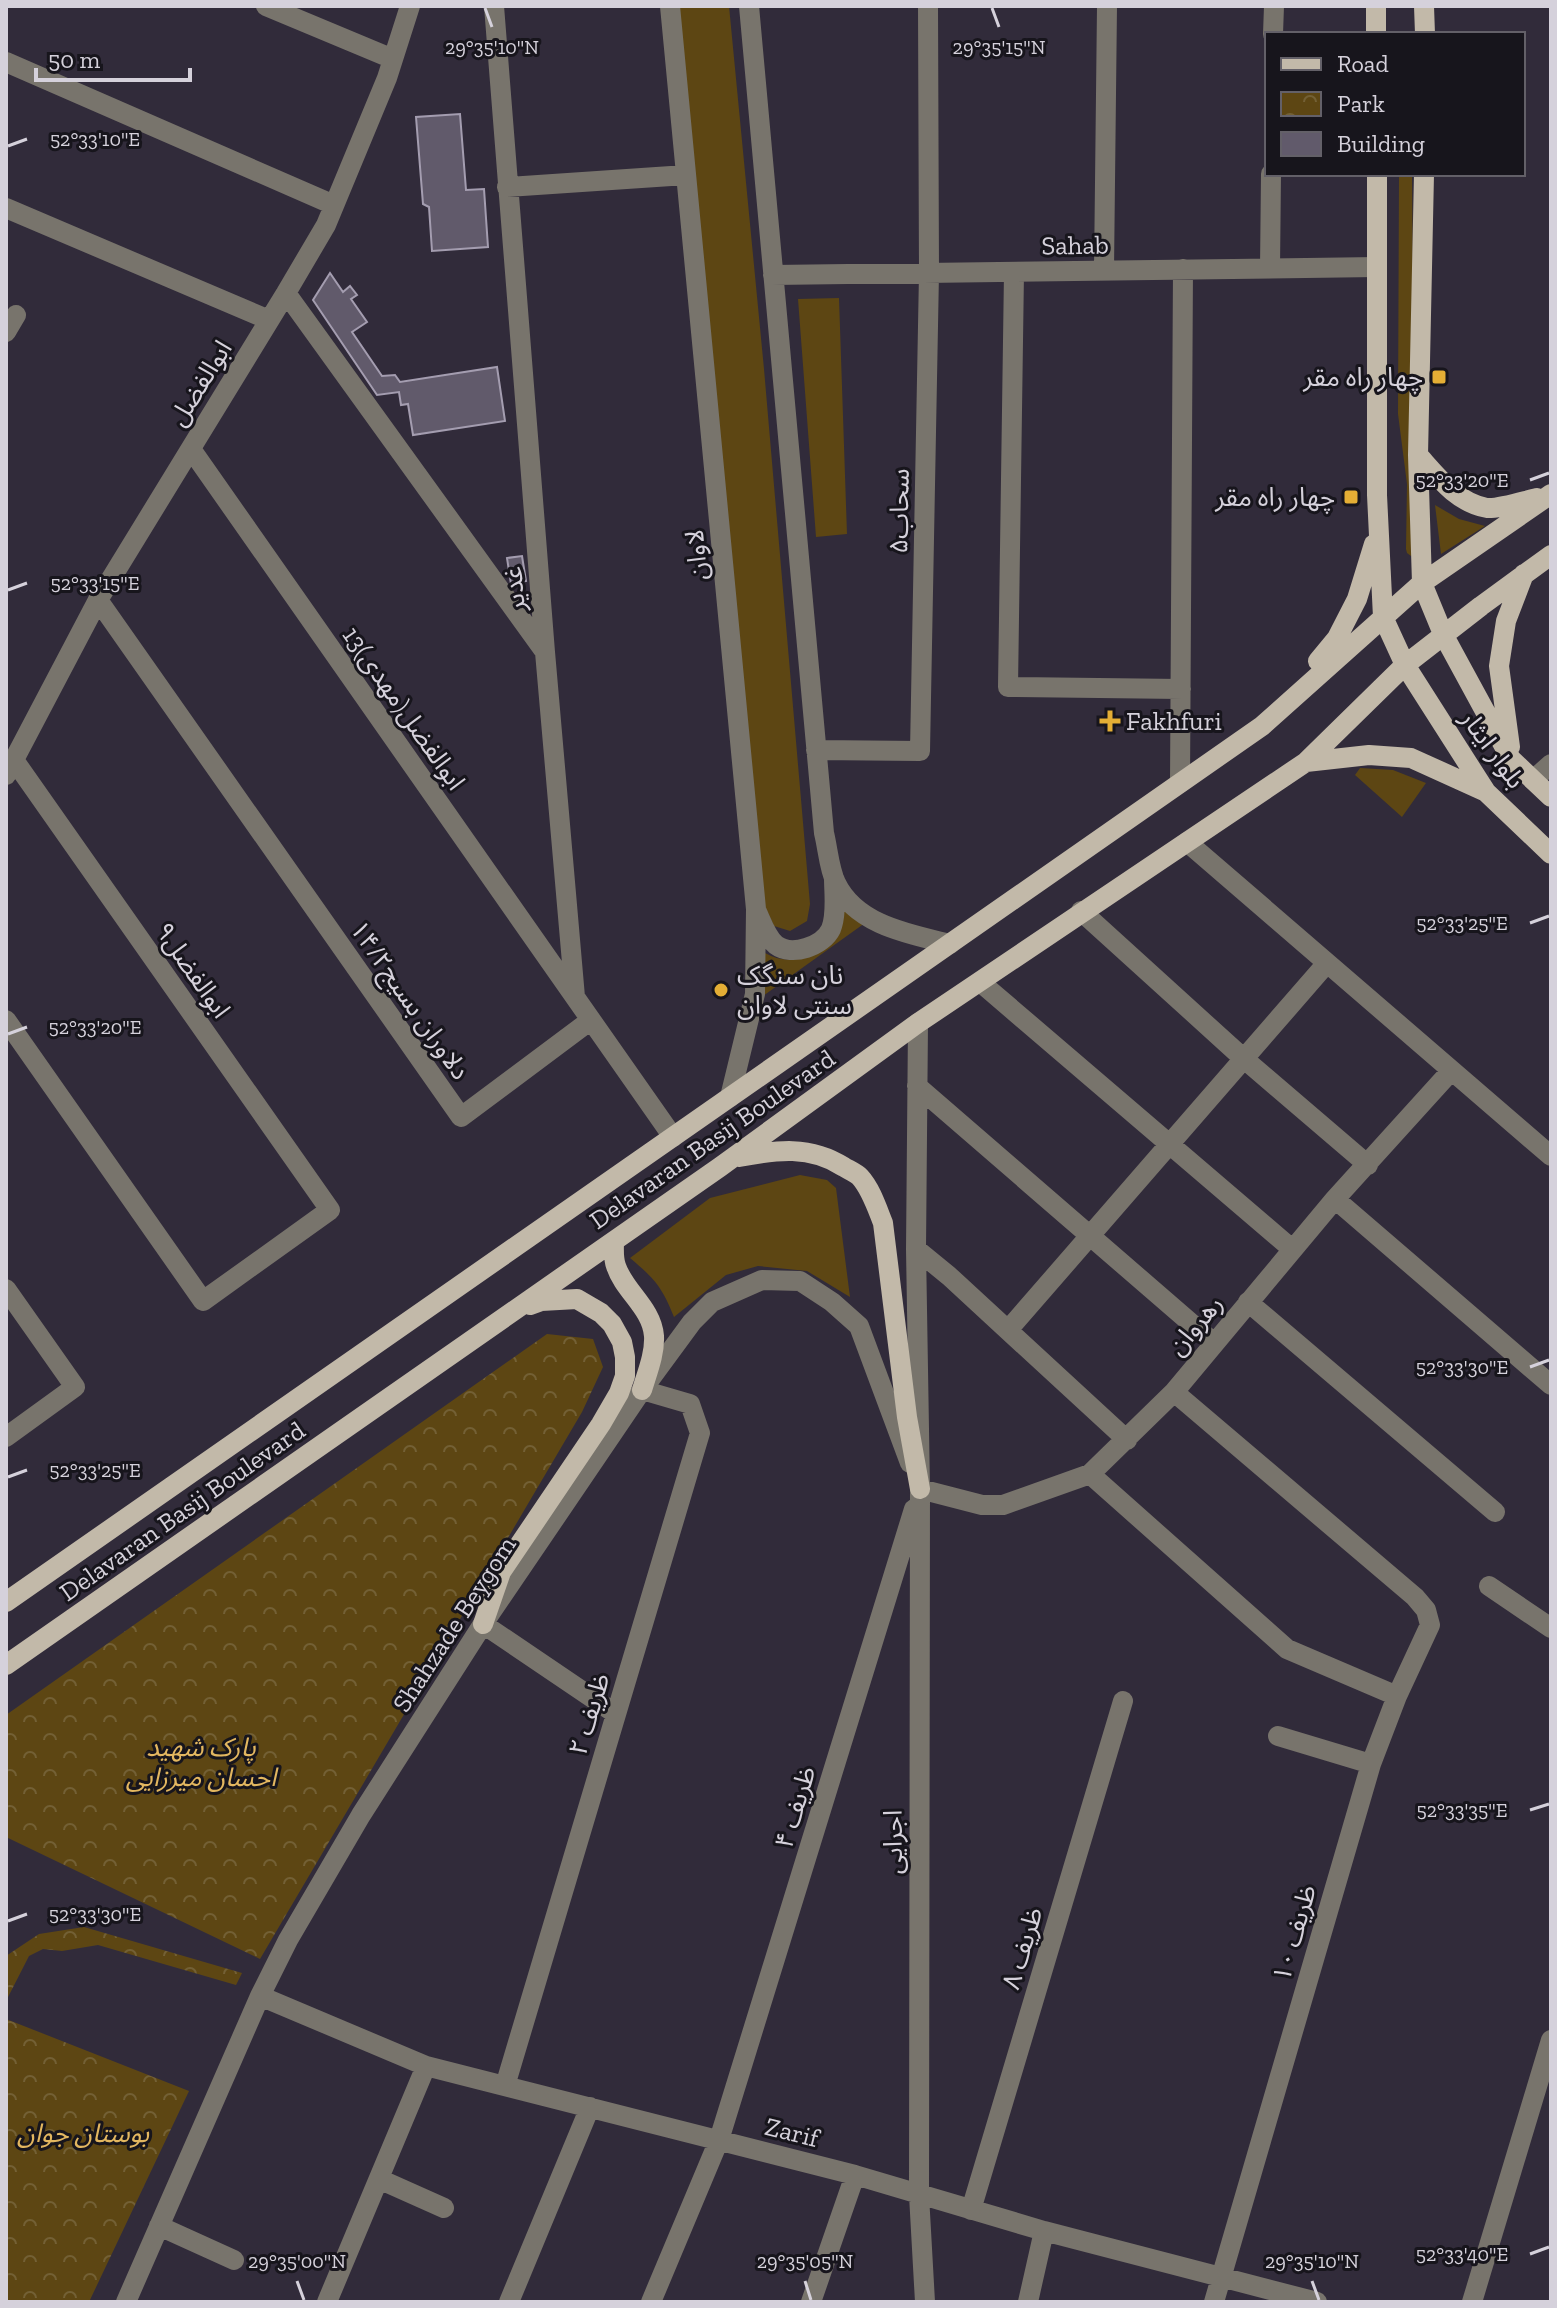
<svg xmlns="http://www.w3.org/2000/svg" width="1557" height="2308" font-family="'Zilla Slab','Noto Sans Arabic',serif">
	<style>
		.grass { fill: #5d4613 }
		.park { fill: url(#park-crowns) }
		.building { fill: #615a6b; stroke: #a49db0; stroke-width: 2 }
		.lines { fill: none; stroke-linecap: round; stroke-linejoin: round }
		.minor { stroke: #78746c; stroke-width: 20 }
		.major { stroke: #c2b9a9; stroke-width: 20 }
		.ticks { fill: none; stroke: #d5d1db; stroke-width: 3 }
		.poi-dot { fill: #e4ae35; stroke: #17151c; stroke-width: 3 }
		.labels { text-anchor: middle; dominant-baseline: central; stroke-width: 6; stroke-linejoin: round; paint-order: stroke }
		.street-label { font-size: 26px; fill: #d5d1db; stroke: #17151c }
		.poi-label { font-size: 26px; fill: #d5d1db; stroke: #17151c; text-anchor: end }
		.park-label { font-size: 26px; font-style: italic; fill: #e3b760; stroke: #17151c }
		.ticks-label { font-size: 20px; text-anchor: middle; fill: #d5d1db; stroke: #17151c; stroke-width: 6; stroke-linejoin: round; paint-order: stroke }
	</style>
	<defs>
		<pattern id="park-crowns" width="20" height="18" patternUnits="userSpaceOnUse" patternTransform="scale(2)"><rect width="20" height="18" fill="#5d4613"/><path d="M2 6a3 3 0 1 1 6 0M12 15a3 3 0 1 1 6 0" fill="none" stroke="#736035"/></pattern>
	</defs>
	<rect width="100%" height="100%" fill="#312b3a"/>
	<path class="grass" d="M679,6H729L764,369L810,904L807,921L790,931L774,926L765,907Z
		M1399,174H1412L1415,549L1411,556L1407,553L1406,549L1407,484L1398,414Z
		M839,298L847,534L816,537L798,299Z
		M1435,505L1459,519L1485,526L1441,554Z
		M1360,768L1393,770L1426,783L1402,817L1355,775Z
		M838,906L865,923L763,996L765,953C784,963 792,960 811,953Z
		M800,1175L827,1180L836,1188L850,1297L807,1271L758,1266L726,1275L674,1317C662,1287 655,1279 630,1258L710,1198Z"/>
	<path class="park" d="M547,1334L593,1339L603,1367L582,1412L260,1959L6,1837V1715Z
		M84,1927L242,1973L236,1985L98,1945L62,1951L43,1949L29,1956L6,2001V1956L39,1934Z
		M6,2019L189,2091L89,2302H6Z"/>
	<path class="building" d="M460,114L466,190L484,189L488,247L432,251L429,207L423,204L416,117Z
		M330,273L343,292L350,286L357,295L351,299L367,322L352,332L382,376L395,375L400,382L497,367L505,421L413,435L408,404L401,405L399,392L377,395L313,300Z
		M522,556L526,581L511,584L507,558Z"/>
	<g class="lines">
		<path class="minor" d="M266,6L393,59
			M494,6L545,652L575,997
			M670,6L756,909L755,994L730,1097
			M749,6L824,833C828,849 829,869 836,883C856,925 909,934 950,944
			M1273,34L1274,6
			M6,62L334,205
			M507,187L686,175
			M6,208L269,320
			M1270,268L1271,174
			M1104,270L1107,6
			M1014,272L1008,687L1181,689
			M773,275L1377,267
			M286,293L545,652
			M6,332L16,315
			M191,449L673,1137
			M98,600L461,1117L591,1020
			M816,750L920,751L929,273L928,6
			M6,775L98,600L286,293L326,225L387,78L410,6
			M1533,780L1551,764
			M1180,783L1183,269
			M1187,842L1551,1156
			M1081,911L1243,1058L1368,1165
			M757,912C762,923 767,938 776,945C792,957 823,946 831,929C837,914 834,894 834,878
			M980,982L1292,1249
			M6,1020L203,1301L330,1210L14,760
			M918,1023L916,1249L920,1489L919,2195L925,2302
			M917,1086L1214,1343
			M1335,1199L1551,1385
			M916,1249L949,1276L1127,1440
			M6,1289L75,1387L6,1437
			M1248,1302L1495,1512
			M1008,1330L1327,963
			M1174,1392L1415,1597L1426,1610L1430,1625L1397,1696L1371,1764L1214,2302
			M1090,1474L1287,1649L1397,1696
			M920,1489L982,1505H1003L1090,1474L1174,1392L1335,1199L1451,1071
			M1489,1586L1551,1628
			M483,1624L616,1714
			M1278,1736L1371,1764
			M260,1996L426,2066L855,2175L1044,2231L1317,2302
			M505,2086L700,1433L690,1404L642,1390
			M379,2179L444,2208
			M971,2210L1123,1701
			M159,2226L234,2260
			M126,2302L260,1996L288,1940L361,1815L483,1624L642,1390L692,1322L712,1302L762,1280L800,1281L832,1302L859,1326L910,1463
			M327,2302L426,2066
			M509,2302L590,2107
			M651,2302L719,2140L914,1509
			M811,2302L855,2175
			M1028,2302L1044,2231
			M1472,2302L1551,2040"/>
		<path class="major" d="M1376,6V34
			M1424,6L1425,34
			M1377,174V495L1383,617L1405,665L1486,792L1551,854
			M1424,174L1418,455L1422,583L1443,634L1511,759L1551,797
			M1418,455C1437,476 1457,503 1487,508C1499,509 1524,501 1537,498
			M1318,661L1337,638L1357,599L1374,544
			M1510,747L1499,666L1506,621L1524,574
			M1306,762L1369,755L1411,758L1486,792
			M739,1157C776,1150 810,1145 844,1167C849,1170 856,1173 860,1177C871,1189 877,1208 883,1223L907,1417L920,1489
			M614,1241C614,1249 613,1258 616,1266C624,1291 652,1308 654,1336C655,1354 647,1373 642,1390
			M6,1602L1262,726L1422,583L1551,494
			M483,1624L501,1572L601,1424L619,1393L625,1376V1357L622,1342L612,1324L601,1313L577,1299L541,1301L530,1305
			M6,1665L720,1167L918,1023L1306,762L1405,665L1481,606L1551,555"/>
	</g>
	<path class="ticks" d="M485,8L492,27M992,8L999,27M8,146L27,139M1530,480L1549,473M8,590L27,583M1530,923L1549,916M8,1034L27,1027M1530,1367L1549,1360M8,1477L27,1470M1530,1810L1549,1804M8,1921L27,1914M1530,2254L1549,2247M297,2281L304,2300M805,2281L811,2300M1312,2281L1319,2300"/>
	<g class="poi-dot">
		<rect x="1431" y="369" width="16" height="16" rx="4"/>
		<rect x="1343" y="489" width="16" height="16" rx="4"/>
		<path d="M1106 709h8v8h8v8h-8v8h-8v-8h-8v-8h8z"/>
		<circle cx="721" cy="990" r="8"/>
	</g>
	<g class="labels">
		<g class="street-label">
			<text transform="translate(1075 245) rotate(-1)">Sahab</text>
			<text transform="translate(200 383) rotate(-58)">ابوالفضل</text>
			<text transform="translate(899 511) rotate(-89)">۵سحاب</text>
			<text transform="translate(696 555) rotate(-95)">لاوان</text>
			<text transform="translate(514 589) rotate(-95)">غدیر</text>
			<text transform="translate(404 708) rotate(55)">13ابوالفضل(مهدی)</text>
			<text transform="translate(1493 749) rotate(54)">بلوار ایثار</text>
			<text transform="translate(193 970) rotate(55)">ابوالفضل۹</text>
			<text transform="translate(410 1000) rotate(55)">۱۴/۲دلاوران بسیج</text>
			<text transform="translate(712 1139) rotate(-35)">Delavaran Basij Boulevard</text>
			<text transform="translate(1195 1325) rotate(-50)">رهروان</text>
			<text transform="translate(182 1511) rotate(-35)">Delavaran Basij Boulevard</text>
			<text transform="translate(454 1624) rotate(-57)">Shahzade Beygom</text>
			<text transform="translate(589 1714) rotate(-73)">ظریف ۲</text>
			<text transform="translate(795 1807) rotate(-73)">ظریف ۴</text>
			<text transform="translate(893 1842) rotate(-90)">اجرایی</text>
			<text transform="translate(1294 1933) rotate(-74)">ظریف ۱۰</text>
			<text transform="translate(1022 1948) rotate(-73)">ظریف ۸</text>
			<text transform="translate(792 2132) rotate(14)">Zarif</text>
		</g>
		<g class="poi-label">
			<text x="1423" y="377">چهار راه مقر</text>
			<text x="1335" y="497">چهار راه مقر‍</text>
			<text x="1126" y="721" text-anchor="start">Fakhfuri</text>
			<text x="737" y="975" text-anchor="start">نان سنگک<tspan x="737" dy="30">سنتی لاوان</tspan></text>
		</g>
		<g class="park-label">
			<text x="201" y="1747">پارک شهید<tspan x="201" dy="30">احسان میرزایی</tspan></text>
			<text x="83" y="2133">بوستان جوان</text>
		</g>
	</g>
	<g class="ticks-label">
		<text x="999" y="54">29°35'15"N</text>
		<text x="492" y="54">29°35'10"N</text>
		<text x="95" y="146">52°33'10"E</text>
		<text x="1462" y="487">52°33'20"E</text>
		<text x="95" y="590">52°33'15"E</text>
		<text x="1462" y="930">52°33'25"E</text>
		<text x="95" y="1034">52°33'20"E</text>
		<text x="1462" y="1374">52°33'30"E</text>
		<text x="95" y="1477">52°33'25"E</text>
		<text x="1462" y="1817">52°33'35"E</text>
		<text x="95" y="1921">52°33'30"E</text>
		<text x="1462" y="2261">52°33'40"E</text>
		<text x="297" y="2268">29°35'00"N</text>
		<text x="805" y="2268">29°35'05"N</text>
		<text x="1312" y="2268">29°35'10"N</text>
	</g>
	<rect width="1557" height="2308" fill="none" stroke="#d5d1db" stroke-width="16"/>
	<rect x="1265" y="32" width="260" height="144" fill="#17151c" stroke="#636068" stroke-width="2"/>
	<rect x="1281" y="58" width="40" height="12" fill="#c2b9a9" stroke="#636068" stroke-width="2"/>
	<text x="1337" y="72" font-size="24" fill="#d5d1db">Road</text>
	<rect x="1281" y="92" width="40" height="24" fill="url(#park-crowns)" stroke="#636068" stroke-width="2"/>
	<text x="1337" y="112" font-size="24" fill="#d5d1db">Park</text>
	<rect x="1281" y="132" width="40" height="24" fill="#615a6b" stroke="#636068" stroke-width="2"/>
	<text x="1337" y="152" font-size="24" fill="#d5d1db">Building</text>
	<path d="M36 68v12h154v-12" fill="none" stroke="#d5d1db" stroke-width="4"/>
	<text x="48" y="68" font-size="24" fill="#d5d1db" stroke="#17151c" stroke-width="6" paint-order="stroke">50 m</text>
</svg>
